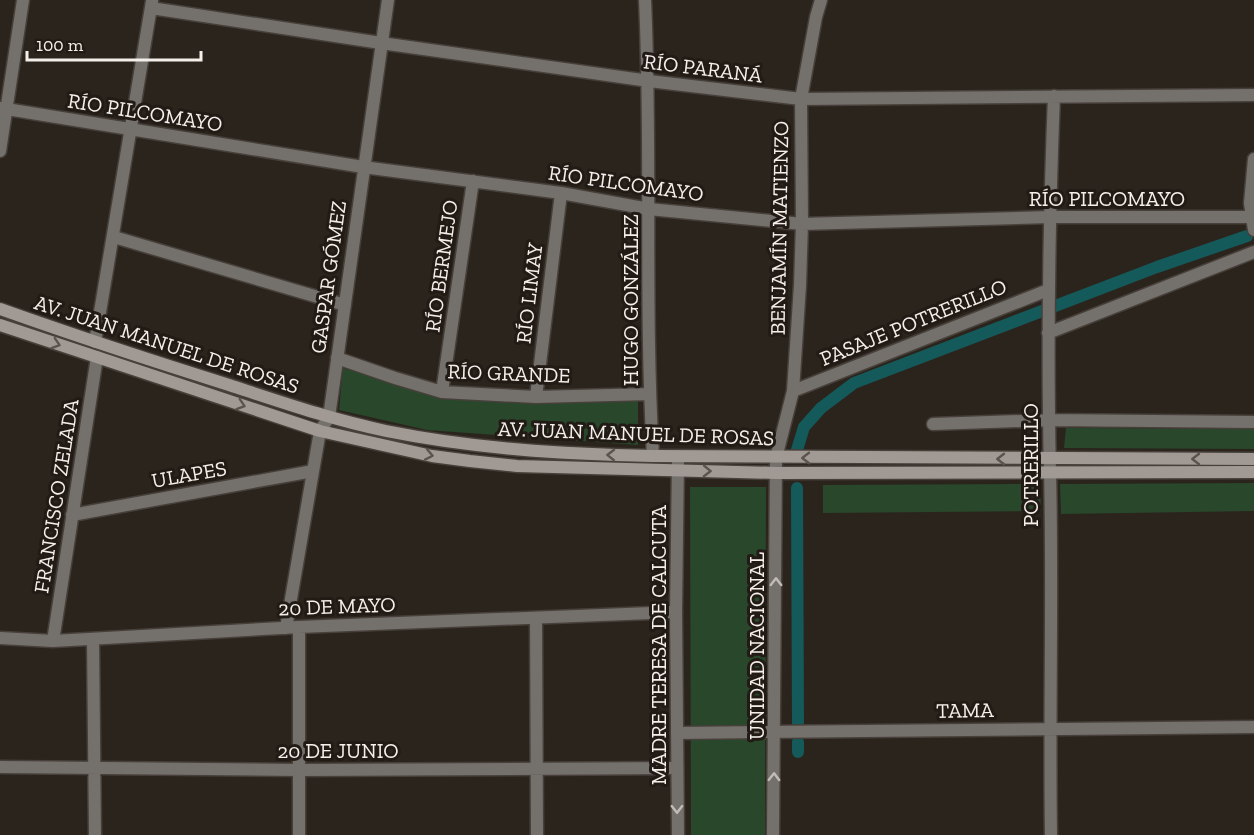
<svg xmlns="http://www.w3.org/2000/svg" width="1254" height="835" font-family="'Zilla Slab',serif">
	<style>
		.green { fill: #28472b }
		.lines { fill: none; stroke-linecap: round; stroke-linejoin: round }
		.canal { stroke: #155a5a; stroke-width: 12 }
		.minor-casing { stroke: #47403a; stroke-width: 15 }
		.tertiary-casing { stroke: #47403a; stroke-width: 15 }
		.secondary-casing { stroke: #47403a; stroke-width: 15 }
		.minor { stroke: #74706c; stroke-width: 12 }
		.tertiary { stroke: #74706c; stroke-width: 12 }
		.secondary { stroke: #a19a94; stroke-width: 12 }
		.oneway { stroke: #5b544e }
		.oneway2 { stroke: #c1bcb8 }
		.labels { text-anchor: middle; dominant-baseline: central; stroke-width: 6; stroke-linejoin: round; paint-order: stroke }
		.street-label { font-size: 21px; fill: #f4efea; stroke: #221a14 }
	</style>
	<rect width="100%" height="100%" fill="#2b241d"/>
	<path class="green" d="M343,368L442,398L538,403L638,401V445L427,430L339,410Z
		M1066,428L1254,429V449L1064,448Z
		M1254,483V511L1061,514L1060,484Z
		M1040,484L1041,511L823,513V485Z
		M690,487H766L765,835H691Z"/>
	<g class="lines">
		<path class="canal" d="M797,450L804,427L821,408L854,383L1157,267L1247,236
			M797,488L798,723
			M798,742V752"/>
		<defs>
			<path id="minor" d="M645,0C652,152 644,304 653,456
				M151,8L381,43L649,81L801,99L1254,95
				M0,108L363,167L561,193L649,209L802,224L1050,217H1251
				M0,151L23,0
				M1254,159L1250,203L1254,230
				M114,237L345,305
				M1048,333L1254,252
				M95,342L152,1
				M337,358L395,378L442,392L536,397L650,394
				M793,391L1048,290
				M442,392L473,181
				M536,397L561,193
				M933,424L1050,420L1254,422
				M776,458L793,391L800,285L802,224L801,99L816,17L821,0
				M72,515L313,471
				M536,618L537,835
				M299,627V835
				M286,628L320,431L329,417L388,0
				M0,638L53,641L299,627L676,612
				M93,639L95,835
				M53,641L97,357
				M677,733L1254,727
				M0,767L299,770L677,768
				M1051,835C1049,714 1053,593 1050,472C1047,346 1049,221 1054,96"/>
			<path id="tertiary" d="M678,835L676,612L678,460
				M773,835L776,458"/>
			<path id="secondary" d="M0,309C76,336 152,361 229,385C281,402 333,420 386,431C476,449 562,454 653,456L1254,459
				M0,325L320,431L432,456L470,461L517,466L777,473L1254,472"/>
		</defs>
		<use href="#minor" class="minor-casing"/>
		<use href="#tertiary" class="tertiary-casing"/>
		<use href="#secondary" class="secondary-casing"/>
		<use href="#minor" class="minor"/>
		<use href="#tertiary" class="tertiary"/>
		<use href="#secondary" class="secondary"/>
	</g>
	<defs><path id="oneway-chevron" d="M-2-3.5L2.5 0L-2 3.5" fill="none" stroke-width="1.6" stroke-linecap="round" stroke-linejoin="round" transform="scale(1.5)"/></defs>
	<g class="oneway">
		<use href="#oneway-chevron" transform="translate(56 344) rotate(18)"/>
		<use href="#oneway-chevron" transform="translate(241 405) rotate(18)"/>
		<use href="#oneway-chevron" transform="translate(429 455) rotate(11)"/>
		<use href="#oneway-chevron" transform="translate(611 455) rotate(-179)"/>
		<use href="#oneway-chevron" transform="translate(806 458) rotate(-180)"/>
		<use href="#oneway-chevron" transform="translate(1001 459) rotate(-180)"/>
		<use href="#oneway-chevron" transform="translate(1196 459) rotate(-180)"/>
		<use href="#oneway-chevron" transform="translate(707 471) rotate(1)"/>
	</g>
	<g class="oneway2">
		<use href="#oneway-chevron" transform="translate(776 582) rotate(-90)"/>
		<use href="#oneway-chevron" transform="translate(774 777) rotate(-89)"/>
		<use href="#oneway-chevron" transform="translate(677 809) rotate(89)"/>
	</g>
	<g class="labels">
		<g class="street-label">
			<text transform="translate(703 68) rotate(7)">RÍO PARANÁ</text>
			<text transform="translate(145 112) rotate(9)">RÍO PILCOMAYO</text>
			<text transform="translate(626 183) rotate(8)">RÍO PILCOMAYO</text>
			<text x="1107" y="198">RÍO PILCOMAYO</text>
			<text transform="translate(779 228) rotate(-89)">BENJAMÍN MATIENZO</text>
			<text transform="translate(441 266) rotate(-82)">RÍO BERMEJO</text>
			<text transform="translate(328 277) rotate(-82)">GASPAR GÓMEZ</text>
			<text transform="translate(529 293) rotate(-83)">RÍO LIMAY</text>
			<text transform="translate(630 300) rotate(-90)">HUGO GONZÁLEZ</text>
			<text transform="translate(913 322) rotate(-22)">PASAJE POTRERILLO</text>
			<text transform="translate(167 344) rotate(18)">AV. JUAN MANUEL DE ROSAS</text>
			<text transform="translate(509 373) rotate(2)">RÍO GRANDE</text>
			<text transform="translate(636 433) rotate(2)">AV. JUAN MANUEL DE ROSAS</text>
			<text transform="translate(1030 465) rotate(-90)">POTRERILLO</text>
			<text transform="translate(189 474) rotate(-10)">ULAPES</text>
			<text transform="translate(56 496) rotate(-81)">FRANCISCO ZELADA</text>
			<text transform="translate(337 606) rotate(-2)">20 DE MAYO</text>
			<text transform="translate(658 645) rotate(-90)">MADRE TERESA DE CALCUTA</text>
			<text transform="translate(756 646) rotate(-90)">UNIDAD NACIONAL</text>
			<text transform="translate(965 710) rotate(-1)">TAMA</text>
			<text x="338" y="750">20 DE JUNIO</text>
		</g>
	</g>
	<path d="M27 51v9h174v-9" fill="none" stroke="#f4efea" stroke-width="3"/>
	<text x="36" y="51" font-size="18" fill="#f4efea" stroke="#221a14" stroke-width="4.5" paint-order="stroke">100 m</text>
</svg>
